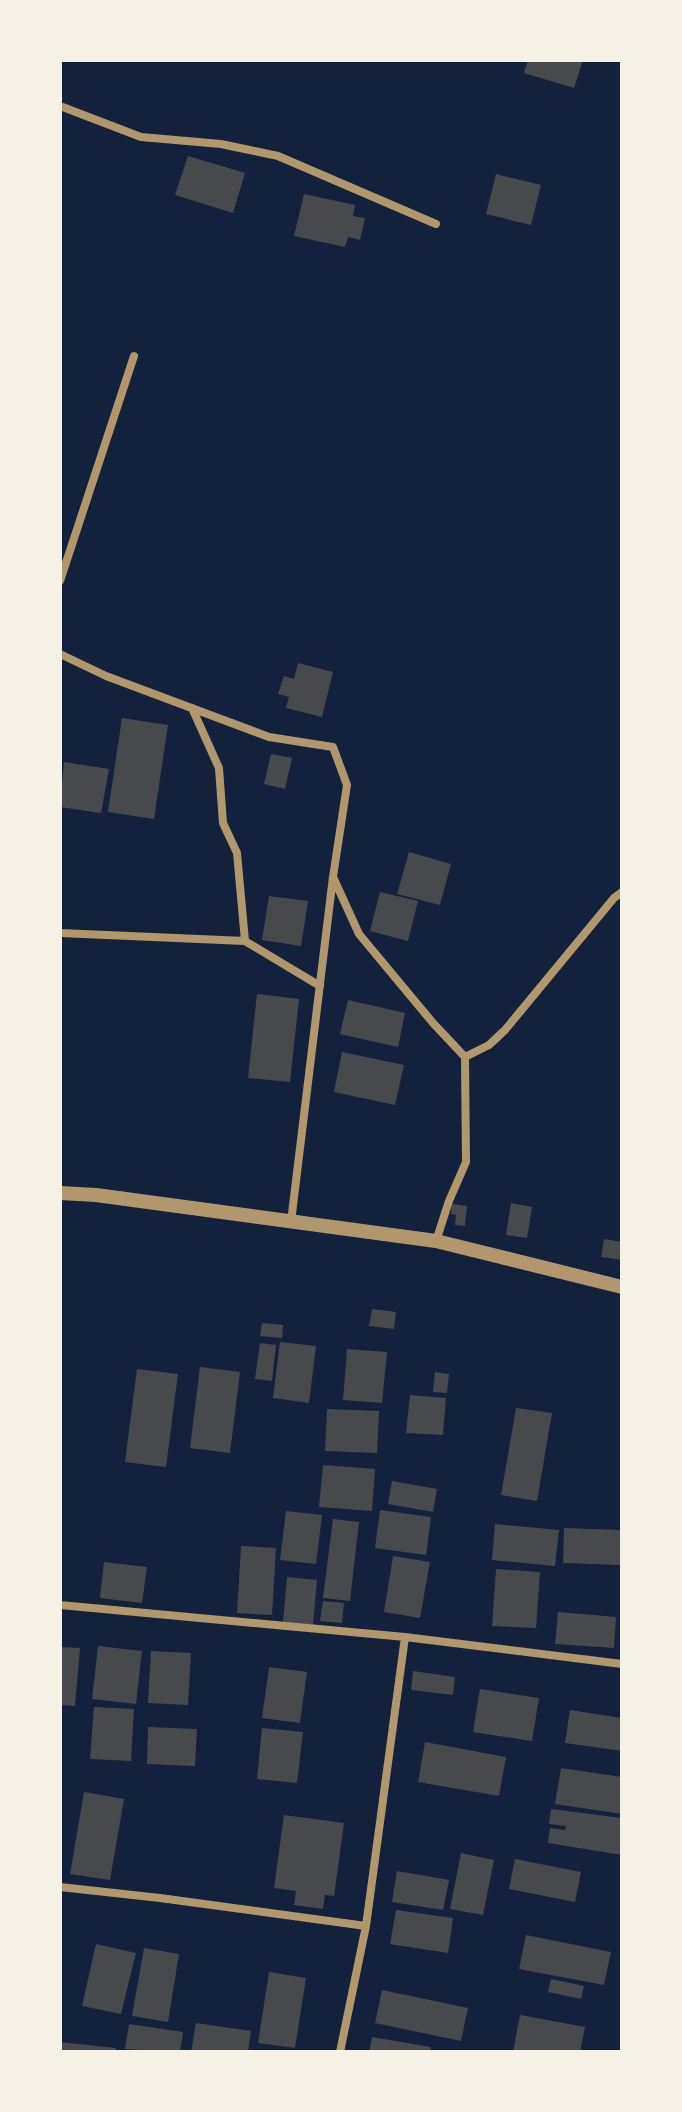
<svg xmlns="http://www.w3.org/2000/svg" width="682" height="2112" font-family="'DejaVu Sans',sans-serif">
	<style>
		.building { fill: #48494c }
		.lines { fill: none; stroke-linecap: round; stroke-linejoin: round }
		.minor { stroke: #b1986c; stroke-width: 8 }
		.tertiary { stroke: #b1986c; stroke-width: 14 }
	</style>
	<rect width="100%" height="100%" fill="#14213d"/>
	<path class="building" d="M528,60H583L574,88L524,73Z
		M188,156L245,173L233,213L175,195Z
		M496,174L541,185L531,225L486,214Z
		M304,194L355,205L353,216L365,218L360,240L348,237L345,247L294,236Z
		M298,663L333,672L322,717L286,708L289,697L278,694L284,676L294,679Z
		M122,718L168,725L154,819L108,812Z
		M271,754L292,758L285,789L264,784Z
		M64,762L109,769L101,813L60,807Z
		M409,852L451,864L440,905L397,894Z
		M380,892L418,901L408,941L370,931Z
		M269,896L308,901L301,946L262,940Z
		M257,994L299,999L290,1082L248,1078Z
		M348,1000L405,1013L398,1047L340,1034Z
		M342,1052L404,1065L395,1105L334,1092Z
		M511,1203L532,1207L527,1238L506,1235Z
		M452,1204L467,1206L465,1226L455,1225L456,1215L451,1214Z
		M604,1239L622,1242V1260L601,1257Z
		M372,1309L396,1312L394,1329L369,1326Z
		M262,1323L283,1325L282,1338L260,1336Z
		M280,1342L316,1346L309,1403L273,1398Z
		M260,1343L276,1345L272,1381L255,1379Z
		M347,1349L387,1352L382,1403L343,1400Z
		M200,1367L240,1372L230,1453L190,1448Z
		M137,1369L178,1374L166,1467L125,1462Z
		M435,1372L449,1374L447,1393L433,1392Z
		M410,1395L446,1398L443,1435L406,1433Z
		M516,1408L552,1413L537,1501L501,1495Z
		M327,1409L379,1411L377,1453L325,1451Z
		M323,1465L375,1469L372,1511L319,1507Z
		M392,1481L437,1489L433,1512L388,1504Z
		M380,1510L431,1517L426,1555L375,1548Z
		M286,1511L322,1515L316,1564L280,1560Z
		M333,1519L359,1522L350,1601L323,1598Z
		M495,1524L559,1530L555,1566L492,1560Z
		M564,1528L622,1530L620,1565L563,1563Z
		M241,1546L276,1548L272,1615L237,1613Z
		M393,1556L430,1562L420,1618L384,1612Z
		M104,1562L147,1567L142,1603L100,1598Z
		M496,1569L540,1572L536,1628L492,1626Z
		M287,1577L317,1580L313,1625L283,1622Z
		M323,1601L344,1603L342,1623L320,1621Z
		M558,1612L616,1617L614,1648L555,1644Z
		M98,1646L142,1651L136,1704L92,1699Z
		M60,1647L80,1648L75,1706L60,1705Z
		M151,1651L191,1653L188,1705L148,1703Z
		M269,1667L307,1672L300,1723L262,1718Z
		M413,1671L455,1677L453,1695L411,1690Z
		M480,1689L539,1698L532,1741L473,1732Z
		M94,1707L134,1709L131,1761L90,1759Z
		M570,1710L622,1718V1751L565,1743Z
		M148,1727L197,1729L195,1766L147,1764Z
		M262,1728L303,1732L297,1783L257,1779Z
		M425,1742L506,1757L499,1796L418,1782Z
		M561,1768L622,1777V1814L555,1804Z
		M84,1792L124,1799L110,1880L70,1874Z
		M551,1809L622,1818V1855L548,1843L550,1828L565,1830L566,1826L549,1824Z
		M284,1815L344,1823L334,1896L325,1895L323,1909L294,1905L296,1891L274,1888Z
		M461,1853L494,1860L483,1915L450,1909Z
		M515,1859L581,1872L575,1902L509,1889Z
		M397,1871L449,1880L443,1910L392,1902Z
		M396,1910L453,1918L448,1953L390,1944Z
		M526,1935L611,1952L604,1985L519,1969Z
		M96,1944L136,1953L121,2014L82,2006Z
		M144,1948L179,1954L168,2022L132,2016Z
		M269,1972L306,1978L295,2048L258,2043Z
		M551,1979L584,1986L581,1999L548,1992Z
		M382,1990L468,2008L461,2041L375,2023Z
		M520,2015L585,2027L580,2052H513Z
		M196,2023L251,2031L248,2052H191Z
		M129,2024L183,2032L180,2052L125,2049Z
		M372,2037L431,2047L430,2052H369Z
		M60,2042L116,2048L115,2052H60Z"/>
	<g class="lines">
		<path class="minor" d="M60,106L141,137L221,144L278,156L436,224
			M60,581L134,356
			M60,654L106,676L269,737L333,747L347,785L333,877L359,934L433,1023L465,1057
			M192,708L219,768L223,823L237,853L245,941
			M60,933L245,941L320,986
			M291,1222L333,877
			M436,1241L449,1201L466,1162L465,1057L489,1045L505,1030L614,898L622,892
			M60,1605L405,1637
			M60,1887L160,1898L366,1926
			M340,2052L366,1926L405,1637L622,1664"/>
		<path class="tertiary" d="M60,1193L96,1195L436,1241L622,1287"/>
	</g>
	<rect width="682" height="2112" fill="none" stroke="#f6f1e7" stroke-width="124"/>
</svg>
